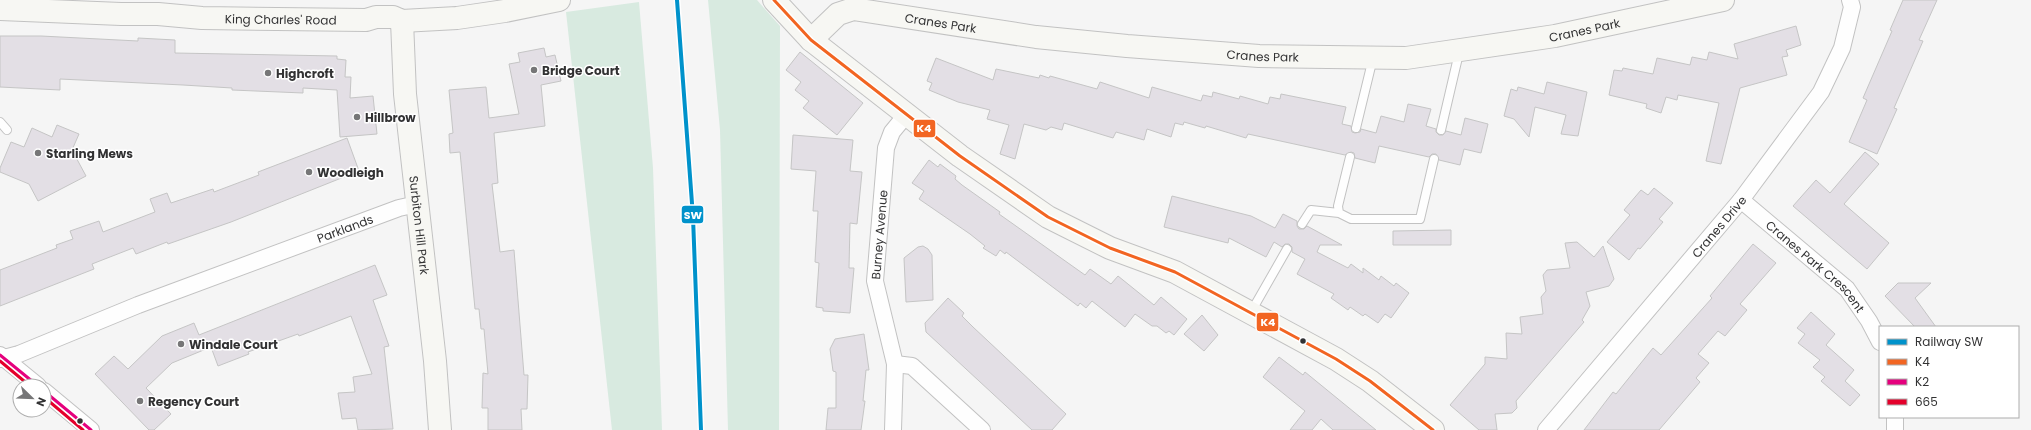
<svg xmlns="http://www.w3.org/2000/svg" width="2031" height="430" font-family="Poppins,sans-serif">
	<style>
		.green { fill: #d8eae0 }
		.building { fill: #e3dfe5; stroke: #c5c5c5 }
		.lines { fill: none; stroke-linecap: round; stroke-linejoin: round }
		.lane-casing { stroke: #c2c2c2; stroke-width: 10 }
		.street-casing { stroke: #c2c2c2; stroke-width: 18 }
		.secondary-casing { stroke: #c2c2c2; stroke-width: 24 }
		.lane { stroke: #fefefe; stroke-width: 8 }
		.street { stroke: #fefefe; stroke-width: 16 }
		.secondary { stroke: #f7f7f3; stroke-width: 22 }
		.bus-1-casing { stroke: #fff; stroke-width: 6 }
		.bus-2-casing { stroke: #fff; stroke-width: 6 }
		.bus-3-casing { stroke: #fff; stroke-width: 6 }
		.bus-1 { stroke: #f26522; stroke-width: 3 }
		.bus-2 { stroke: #e5007d; stroke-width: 3 }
		.bus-3 { stroke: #e4002b; stroke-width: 3 }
		.rail-1-casing { stroke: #fff; stroke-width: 7 }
		.rail-1 { stroke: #0092cb; stroke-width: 4 }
		.poi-dot { fill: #767677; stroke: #fff; stroke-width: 1.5 }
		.bus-dot { fill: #323233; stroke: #fff; stroke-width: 1.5 }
		.labels { text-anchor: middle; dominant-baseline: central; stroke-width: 3; stroke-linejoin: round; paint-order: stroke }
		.street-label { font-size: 12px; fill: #323233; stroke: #fff }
		.poi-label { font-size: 12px; font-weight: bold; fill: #323233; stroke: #fff; text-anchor: start }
		.line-badge { stroke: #fff; stroke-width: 1.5 }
		.badge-label { font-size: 11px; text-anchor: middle; font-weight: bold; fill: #fff }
	</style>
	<rect width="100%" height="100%" fill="#f5f5f5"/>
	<path class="green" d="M708,0H757L780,26L779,430H728L720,130Z
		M639,2L653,168L662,430H612L566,12Z"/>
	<path class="building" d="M1903,0H1937L1919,40L1923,41L1894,108L1897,109L1877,154L1849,142L1867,100L1863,98L1892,31L1890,30Z
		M1796,26L1801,45L1786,50L1788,56L1782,57L1787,75L1740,88L1721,164L1706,161L1719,103L1678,95L1677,100L1666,97L1661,113L1646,108L1647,104L1609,95L1614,70L1622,71L1623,68L1653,74L1657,58L1690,65L1692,57L1707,60L1709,52L1738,59L1734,44Z
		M0,36H41L138,41V38L175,40V53L337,56V59L346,60L345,77H351L350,98L373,96L377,134L340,137L337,90L303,88V93L232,90V88L183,85L60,79V90L0,87Z
		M544,48L546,57L555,55L561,81L541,85L545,126L494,133L498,183L492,184L500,252L514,250L524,375H528L527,409H521L522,430H488V408H482L483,373L488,374L484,329H481L479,309H475L460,152L450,153L449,134L453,133L449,90L486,87L489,118L519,114L509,64L520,62L518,53Z
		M800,52L863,103L837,135L803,108L809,101L795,90L801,82L786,70Z
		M936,58L993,80L996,69L1039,78L1040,75L1049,78L1050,76L1097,89L1100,82L1149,98L1152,87L1201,101L1203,95L1212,97L1213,92L1239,99L1240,96L1268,104L1270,97L1280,99L1281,94L1346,107L1342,124L1351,126L1352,132L1355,133L1360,132L1361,129L1376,133L1381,116L1404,122L1408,104L1431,109L1426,126L1436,129V132L1439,135H1443L1446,131L1461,135L1465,118L1488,124L1481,153L1464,149L1460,165L1439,160L1436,154H1432L1429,157L1379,146L1375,163L1355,158L1354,153L1351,152L1345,155L1248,134L1246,138L1206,126L1205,128L1184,122L1183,125L1175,123L1171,137L1147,129L1144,140L1116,132L1113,138L1064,123L1062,130L1051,127L1046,130L1024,124L1015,159L1000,154L1009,125L987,119L990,110L958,102L929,90L932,83L927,81Z
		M1547,82L1587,92L1578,136L1561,134L1566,115L1535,107L1529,137L1514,119L1504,116L1511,89L1517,91L1518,87L1544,94Z
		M57,125L79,134L72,150L86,176L38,201L29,184L0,172V168L11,142L24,147L32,128L52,137Z
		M793,135L853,140L850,171L862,172L857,224L850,223L849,268H854L850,313L823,311V308L816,307L819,263L815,262L818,211H813L816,171L791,169Z
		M347,138L359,171L231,222L168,244L167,242L136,254L133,248L92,264L94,269L0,306V270L57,248L56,245L73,239L70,231L99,221L103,232L155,212L150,199L167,193L171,203L213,189L214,192L259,175L258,172Z
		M1865,152L1879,164L1844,204L1889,243L1867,269L1793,206L1816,180L1830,193Z
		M929,160L938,167L940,164L956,176L955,179L962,185L1000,212L999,214L1085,275L1090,269L1111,284L1118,276L1154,305L1161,297L1187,319L1174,335L1169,331L1166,333L1157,326H1152L1135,314L1125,327L1092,301L1086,308L1080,303L1078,306L1006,252L1005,254L1000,250L996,256L983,248L985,246L970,234L919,199L924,191L912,183Z
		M1654,188L1673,203L1659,219L1663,222L1640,249L1638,248L1629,260L1607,242L1630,215L1624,210L1641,190L1648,195Z
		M1172,196L1251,216L1275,228L1283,214L1297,221V226L1299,229H1304L1307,226L1342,245H1320L1317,252L1348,268L1351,264L1363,273V268L1379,280L1381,276L1394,286L1396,283L1409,293L1391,318L1385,314L1378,323L1365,314L1363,316L1350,307L1348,310L1331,298L1334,294L1297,274L1305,259L1292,252V247L1289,244H1285L1282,247L1274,242L1266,257L1229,238L1228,243L1164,227Z
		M1451,230V245H1393V231Z
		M1577,242L1594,257L1603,246L1614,279L1609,286L1586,292L1590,306L1582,320L1584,322L1516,401L1517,408L1512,413L1495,414L1497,430H1479L1450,405L1485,364V357L1507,359L1506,333L1522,334L1520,317L1543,314L1541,297L1546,291L1543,275L1547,270L1570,268L1565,243Z
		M1753,244L1776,263L1740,304L1747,310L1725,336L1718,331L1698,354L1709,363L1696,378L1700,382L1659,430H1584L1613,392L1616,394L1653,348L1661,355L1712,298L1710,296Z
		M923,246L928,249L932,255L933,300L906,302L904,258L918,247Z
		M375,265L387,295L373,300L389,346L384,347L393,429L358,430L356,418L342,419L338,393L355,392L353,377L372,374L351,316L299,336L298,334L248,352L249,354L218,366L211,347L172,363L146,388L171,414L154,430H149L95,374L114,356L128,369L162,336L194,323L199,335Z
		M1898,283H1931L1915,298L1936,327H1915L1885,296Z
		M948,298L964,313L962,316L973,327L1066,414L1052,430H1032L926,332L925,323Z
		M1811,312L1835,334L1826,345L1854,370L1845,381L1860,395L1850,406L1821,381L1825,377L1813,367L1820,360L1798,343L1805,334L1797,328Z
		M1202,315L1218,335L1204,351L1184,334Z
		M864,334L869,370H866L863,401H865L861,430H826L828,408H836V372L833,371L830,349L835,339Z
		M1279,357L1303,375L1305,372L1376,430H1333L1321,419L1312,430H1290L1305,411L1263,377Z"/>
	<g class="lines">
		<defs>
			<path id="lane" d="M0,122L7,130
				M1356,128L1373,58
				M1441,130L1459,53
				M1350,157L1338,206L1339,213L1351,219H1420L1434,159
				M1302,224L1311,210L1339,213
				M1251,312L1287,249"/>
			<g id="street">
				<path id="s1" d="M1741,200L1847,289L1869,321L1880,342"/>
				<path d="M0,355L38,386"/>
				<path id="s2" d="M0,359L19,354L138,305L399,208L417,204"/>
				<path d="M895,364L912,366L982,430"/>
				<path d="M44,391L91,430"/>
				<path id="s3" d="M893,430L895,364L875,281L886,148L892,132L906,115"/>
				<path id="s4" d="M1546,430L1741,200L1821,92L1842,48L1852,7L1850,0"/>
				<path d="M1895,430V417"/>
			</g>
			<g id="secondary">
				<path d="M774,0L811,40L847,68L960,156L1048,217L1110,248L1175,272L1336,359L1370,381L1433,430"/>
				<path id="s5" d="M0,9L121,14H158L202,18L366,20L376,17H393L402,21L457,18L505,11L559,0"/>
				<path id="s6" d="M402,21L405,94L435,361L440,430"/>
				<path id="s7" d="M811,40L838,14L853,9L1036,37L1127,46L1259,56L1406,58L1555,36L1723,0"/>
			</g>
		</defs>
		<use href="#lane" class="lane-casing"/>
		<use href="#street" class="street-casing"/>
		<use href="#secondary" class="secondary-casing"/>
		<use href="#lane" class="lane"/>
		<use href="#street" class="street"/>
		<use href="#secondary" class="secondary"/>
		<defs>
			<path id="bus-1" d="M774,0L811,40L960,156L1048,217L1110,248L1175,272L1336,359L1370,381L1433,430"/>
			<path id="bus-2" d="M0,355L38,386
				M44,391L91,430"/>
			<path id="bus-3" d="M0,361L30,386
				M44,397L83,430"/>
		</defs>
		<use href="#bus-1" class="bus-1-casing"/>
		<use href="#bus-2" class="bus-2-casing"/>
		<use href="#bus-3" class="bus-3-casing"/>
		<use href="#bus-1" class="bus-1"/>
		<use href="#bus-2" class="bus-2"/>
		<use href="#bus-3" class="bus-3"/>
		<defs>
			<path id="rail-1" d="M677,0L693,217L701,430"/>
		</defs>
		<use href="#rail-1" class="rail-1-casing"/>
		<use href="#rail-1" class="rail-1"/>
	</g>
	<g class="poi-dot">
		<circle cx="534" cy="70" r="4"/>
		<circle cx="268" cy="73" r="4"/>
		<circle cx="357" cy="117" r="4"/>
		<circle cx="38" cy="153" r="4"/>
		<circle cx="309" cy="172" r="4"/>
		<circle cx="181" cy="344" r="4"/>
		<circle cx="140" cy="401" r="4"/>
	</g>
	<g class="bus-dot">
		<circle cx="1303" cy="341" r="3.5"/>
		<circle cx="80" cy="421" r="3.5"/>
	</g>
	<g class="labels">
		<g class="street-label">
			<text stroke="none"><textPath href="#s5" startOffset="281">King Charles' Road</textPath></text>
			<text stroke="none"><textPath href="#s7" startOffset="142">Cranes Park</textPath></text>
			<text stroke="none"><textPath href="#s7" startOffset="790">Cranes Park</textPath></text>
			<text stroke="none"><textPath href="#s7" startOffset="466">Cranes Park</textPath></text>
			<text stroke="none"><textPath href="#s6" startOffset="205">Surbiton Hill Park</textPath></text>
			<text stroke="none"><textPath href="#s4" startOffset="267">Cranes Drive</textPath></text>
			<text stroke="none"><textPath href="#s2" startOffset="369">Parklands</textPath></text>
			<text stroke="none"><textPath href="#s3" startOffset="198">Burney Avenue</textPath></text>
			<text stroke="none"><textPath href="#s1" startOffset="100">Cranes Park Crescent</textPath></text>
		</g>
		<g class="poi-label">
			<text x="542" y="70">Bridge Court</text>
			<text x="276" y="73">Highcroft</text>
			<text x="365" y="117">Hillbrow</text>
			<text x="46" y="153">Starling Mews</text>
			<text x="317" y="172">Woodleigh</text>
			<text x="189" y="344">Windale Court</text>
			<text x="148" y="401">Regency Court</text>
		</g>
	</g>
	<g class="line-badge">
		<rect x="913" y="119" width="23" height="19" rx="4" fill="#f26522"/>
		<rect x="681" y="205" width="23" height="19" rx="4" fill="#0092cb"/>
		<rect x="1256" y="312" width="23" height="20" rx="4" fill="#f26522"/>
	</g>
	<g class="badge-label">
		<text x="924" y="132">K4</text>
		<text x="693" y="219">SW</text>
		<text x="1268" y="326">K4</text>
	</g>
	<rect x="1879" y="326" width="140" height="92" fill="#ffffff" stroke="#adadad"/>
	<rect x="1887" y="339" width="20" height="6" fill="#0092cb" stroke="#adadad"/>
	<text x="1915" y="346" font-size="12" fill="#323233">Railway SW</text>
	<rect x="1887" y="359" width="20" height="6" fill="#f26522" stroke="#adadad"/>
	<text x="1915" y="366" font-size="12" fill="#323233">K4</text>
	<rect x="1887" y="379" width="20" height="6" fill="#e5007d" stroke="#adadad"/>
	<text x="1915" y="386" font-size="12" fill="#323233">K2</text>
	<rect x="1887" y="399" width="20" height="6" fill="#e4002b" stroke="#adadad"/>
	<text x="1915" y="406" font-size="12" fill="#323233">665</text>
	<g transform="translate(32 398) rotate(113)"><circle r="19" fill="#ffffff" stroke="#adadad"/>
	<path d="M0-3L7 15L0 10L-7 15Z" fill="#767677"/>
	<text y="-6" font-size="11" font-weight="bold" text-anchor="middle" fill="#323233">N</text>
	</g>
</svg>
